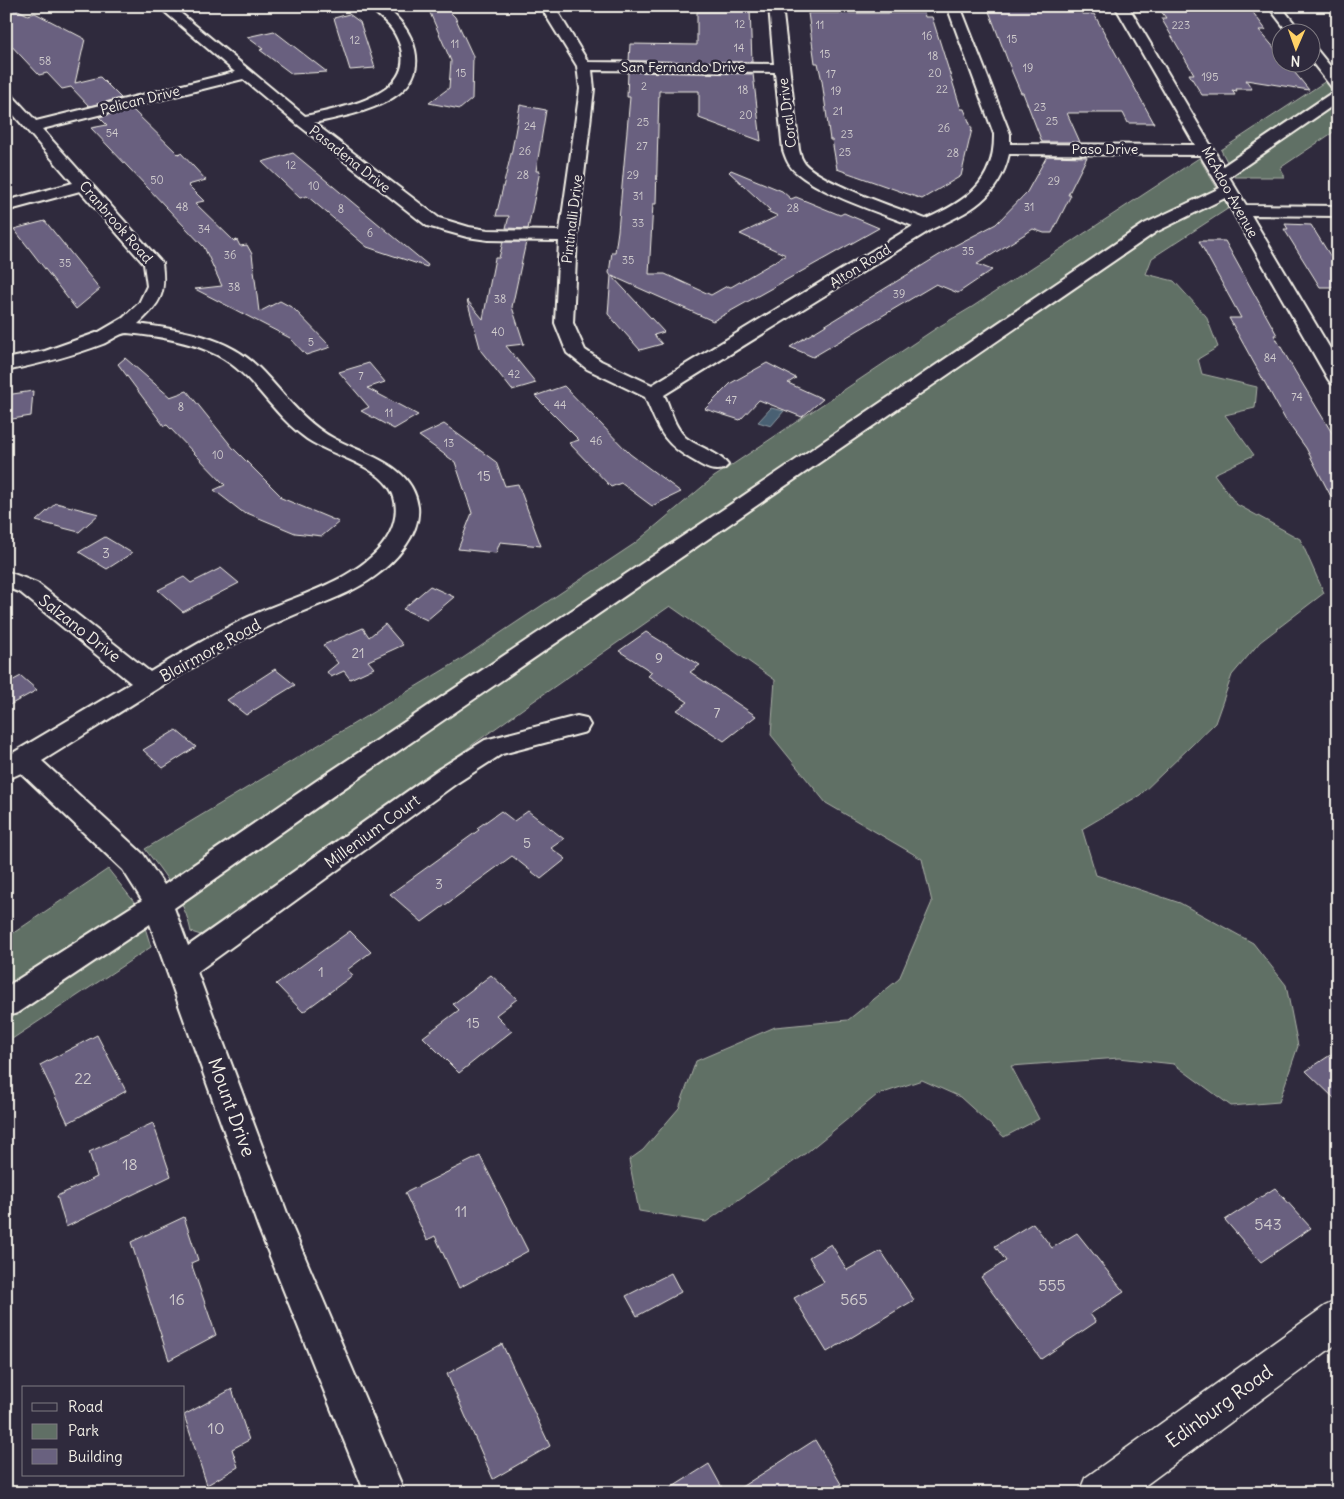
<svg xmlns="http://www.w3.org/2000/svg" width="1344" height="1499" font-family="Delius,sans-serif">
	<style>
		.green { fill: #606f65; stroke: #aab0a6 }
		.water { fill: #496073; stroke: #8d9aa2 }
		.building { fill: #69617f; stroke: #f4f1e8 }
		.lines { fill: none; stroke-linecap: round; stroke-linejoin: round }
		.minor-casing { stroke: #f4f1e8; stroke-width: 4 }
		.major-casing { stroke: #f4f1e8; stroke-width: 3 }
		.minor { fill: #2f2a3d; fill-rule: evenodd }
		.major { fill: #2f2a3d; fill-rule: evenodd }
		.labels { text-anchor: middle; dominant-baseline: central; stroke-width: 5; stroke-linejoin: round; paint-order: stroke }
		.far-number-label { font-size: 11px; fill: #d1cdce }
		.far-street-label { font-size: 14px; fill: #f4f1e8; stroke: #2f2a3d }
		.number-label { font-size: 14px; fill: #d1cdce }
		.street-label { font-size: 16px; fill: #f4f1e8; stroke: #2f2a3d }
		.near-number-label { font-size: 16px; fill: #d1cdce }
		.near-street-label { font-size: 19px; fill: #f4f1e8; stroke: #2f2a3d }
	</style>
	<rect width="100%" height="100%" fill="#2f2a3d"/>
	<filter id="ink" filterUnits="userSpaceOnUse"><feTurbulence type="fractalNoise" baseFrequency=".02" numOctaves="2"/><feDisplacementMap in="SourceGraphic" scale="10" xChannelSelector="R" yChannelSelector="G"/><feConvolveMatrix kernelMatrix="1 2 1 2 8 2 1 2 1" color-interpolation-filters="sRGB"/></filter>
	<g filter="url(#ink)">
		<path class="green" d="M1326,81L1338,96V129L1280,168L1285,177H1235L1221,150Z
			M1199,158L1229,208L1152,258L1146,274L1174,281L1206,316L1218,347L1198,359L1202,374L1257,387L1255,408L1225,415L1254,455L1214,474L1236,504L1300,539L1324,593L1260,642L1232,675L1215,723L1140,795L1082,829L1096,875L1180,903L1253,943L1286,985L1298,1046L1279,1102L1231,1106L1174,1064L1119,1058L1011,1066L1039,1119L1004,1137L960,1097L922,1080L877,1095L806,1153L706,1222L639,1211L629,1160L643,1150L679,1108L696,1061L775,1027L848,1020L899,979L932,902L922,859L826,803L771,735L775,680L670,606L528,705L215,929L201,935L191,932C185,900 164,874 145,849L460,660L634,544L714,477L935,329L972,307Z
			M108,869L139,908L151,947L6,1043V938Z"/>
		<path class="water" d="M771,408L784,411L771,426L758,422Z"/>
		<path class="building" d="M6,6H10L28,15L35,13L85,39L75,83L100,77L121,98L89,106L71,87L62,89L47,73L39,75L6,40Z
			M427,6H444L455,17L473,56L472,99L460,109L429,103L449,88L451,61Z
			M987,6H1078L1082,14H1094L1154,123H1128L1123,113H1067L1080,142H1042L1023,93H1021L1012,72Z
			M1158,7H1249L1266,30H1259L1282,57V62H1286L1309,90L1246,80L1252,89H1236L1237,91L1232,90L1235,95H1202L1189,74H1194L1161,18H1166Z
			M729,9H750L752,62L629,61L630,44L697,45V12H729Z
			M808,13H924L925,17H932L961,109H964L972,129L961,176L922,199L837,169L832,140H830L822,81L818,63H815Z
			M349,14L360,22L375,68L350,70L334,18Z
			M274,31L327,72L292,74L260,50L263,49L247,37Z
			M628,72L753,74L761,141L699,118V91H659L656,204H653L649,274H665L711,295L727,286L731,287L786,255L740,234L778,216L767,211L770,210L729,172L731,170L782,191L791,199L796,197L840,215L844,213L879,228L713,321L612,276L664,332L654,335L662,344L640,350L608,314L611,276L609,273L612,252H615L618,231L630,97H627Z
			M520,105L546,110L536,171H540L528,229L506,228L509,216H496L512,150Z
			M132,109L178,154L181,153L206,180L188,185L204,201L195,203L234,241L237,240L240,246L247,245L252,254L259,312L280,301L293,308L331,347L306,355L290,338L195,289L222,286L204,247L91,128L107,125L99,117Z
			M293,153L428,265L427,267L367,247L307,196L300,198L262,162Z
			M1047,156L1087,157L1068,195H1071L1052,233H1044L1033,229L977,264L992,270L958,293L936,284L813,357L790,347L954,246L996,224L1027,192Z
			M45,221L100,289L76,309L14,229Z
			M1285,224L1311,225L1338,268V287H1320L1284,229H1288Z
			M1199,241H1225L1277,335H1274L1293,368L1338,443V510L1306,448L1285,419L1229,318H1241Z
			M503,242H526L512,307L524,344L506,346L536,383L512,390L481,351L467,300L483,319L495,258H499Z
			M125,358L170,397L187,391L233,448L281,496L279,497L339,522L322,536L295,533L247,513L245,514L214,490L225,485L167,425L164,426L118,364Z
			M369,363L385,382L367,388L418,415L394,429L361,411L369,407L339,372Z
			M767,363L796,378L788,383L823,399L802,417L759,400L740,420L705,409L731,383Z
			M564,386L630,454L681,492L652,506L621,483L611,487L569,443L579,440L535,396Z
			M33,391L31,416L6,420V395Z
			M444,424L496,462L505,486L518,484L541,546L500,542L496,553L458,549L472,513L455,462L419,436Z
			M56,503L99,514L79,532L36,521Z
			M105,537L132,553L107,569L79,552Z
			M221,568L239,583L183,612L158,590L184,577L191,583Z
			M430,586L454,597L427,620L403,609Z
			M385,624L403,645L368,661L374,668L350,679L344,671L331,677L327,672L338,663L323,645L363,628L369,637Z
			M646,632L700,665L690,672L756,716L724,741L677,710L688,702L648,676L652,672L619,651Z
			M275,669L295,685L246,715L227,700Z
			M21,676L37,690L6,707V684Z
			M176,730L196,747L163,768L143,750Z
			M501,811L514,821L528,811L564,839L551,848L566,859L541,879L512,856L422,922L390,894L479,830L477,828Z
			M350,931L371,952L347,970L353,975L303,1012L276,984Z
			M491,975L517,999L496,1015L512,1031L459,1073L423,1037L459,1010L453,1004Z
			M97,1035L126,1091L68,1123L40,1065Z
			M1338,1050V1102L1306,1071Z
			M153,1123L171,1176L66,1227L57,1196L97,1177L89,1152Z
			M480,1156L528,1251L459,1288L435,1236L427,1240L405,1193Z
			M1275,1188L1311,1228L1261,1262L1225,1220Z
			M184,1217L198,1260L191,1263L216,1335L169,1360L131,1242Z
			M1033,1223L1052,1248L1077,1233L1124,1292L1090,1314L1096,1322L1041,1359L981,1277L1006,1261L995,1246Z
			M831,1244L847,1270L881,1251L914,1300L827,1352L794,1298L824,1282L809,1257Z
			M671,1273L681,1292L637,1316L626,1296Z
			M502,1344L550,1446L493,1479L447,1374Z
			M232,1389L249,1440L232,1449L238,1467L207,1485L184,1415Z
			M815,1440L841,1484L829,1493H732Z
			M709,1464L725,1493H663Z"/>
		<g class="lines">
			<defs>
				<path id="minor" d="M158,6H172L305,116C344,107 428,94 395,34C389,22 377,16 369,6H384C398,17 411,32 415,50C427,103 350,115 314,123L439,218L469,227L488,230L560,231L580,89L577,66L545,14L544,6H557L559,14L588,62L774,64L769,6H782L799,150C800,155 802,160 805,164C824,184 897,208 926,219C966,201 995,183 994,134L947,6H960L1010,134V144L1195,145L1115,6H1128L1223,166L1333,92L1338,91V102L1229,177L1246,205L1338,206V216L1251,215L1338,362V385L1331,383L1328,379L1225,198L1156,232L340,791L174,908L188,946L439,769L485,740L577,716L586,718L590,725L586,732L502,754L457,783L197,972L293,1229L405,1493H365L259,1229L150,924L17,1013L6,1017V987L142,900L123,870L21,773L6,780V757L131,683L21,593L6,587V571L37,583L150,672C181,653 212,635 244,619C289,597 364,581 389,535C397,520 399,501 389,487C372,463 331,455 307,439C272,415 254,374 217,355C190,341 157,336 127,333C120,333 110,341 103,344C72,356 39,364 6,371V359L45,351L99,332L123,318L139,303L147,286L144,264L80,191L6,211V201L73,183L6,106V93L11,94L36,121L235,72ZM592,70L775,72L783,150C786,159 789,167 797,173C823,195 879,212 913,226L652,385L601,361L585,350L573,323L577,236L594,89ZM243,79L297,124L427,226L467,237L488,240L559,241L555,323L567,353L587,369L645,397C659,430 662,443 696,462C706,468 713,472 724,469L728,465C719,452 697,447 685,437C673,425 671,409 664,395L932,229C969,212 999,198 1009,154L1200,155L1220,188L1144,224L737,500L322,777L164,885L143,854L42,761C109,720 175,675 245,638C263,629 282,620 301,612C325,602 352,593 374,577C395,562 421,534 418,507C413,464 364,455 333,438C302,421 283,392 259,368C227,336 181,330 138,324C161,302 166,295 162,263L42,129Z
					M1268,6H1281L1301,32H1288Z
					M1312,49L1317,50L1338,76V90L1333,89L1312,62Z"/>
				<path id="major" d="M1338,1300V1343L1135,1493H1079L1085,1478L1325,1306Z"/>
			</defs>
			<use href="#minor" class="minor-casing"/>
			<use href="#major" class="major-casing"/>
			<use href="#minor" class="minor"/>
			<use href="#major" class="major"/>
		</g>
	</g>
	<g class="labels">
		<g class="far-number-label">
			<text x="740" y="24">12</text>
			<text x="820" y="25">11</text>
			<text x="1181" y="25">223</text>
			<text x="927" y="36">16</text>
			<text x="1012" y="39">15</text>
			<text x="355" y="40">12</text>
			<text x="455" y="44">11</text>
			<text x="739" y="48">14</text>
			<text x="825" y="54">15</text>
			<text x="933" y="56">18</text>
			<text x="45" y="61">58</text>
			<text x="1028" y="68">19</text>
			<text x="461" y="73">15</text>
			<text x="935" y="73">20</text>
			<text x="831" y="74">17</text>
			<text x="1210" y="77">195</text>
			<text x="644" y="86">2</text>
			<text x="942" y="89">22</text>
			<text x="743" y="90">18</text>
			<text x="836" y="91">19</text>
			<text x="1040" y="107">23</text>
			<text x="838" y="111">21</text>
			<text x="746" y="115">20</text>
			<text x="1052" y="121">25</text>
			<text x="643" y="122">25</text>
			<text x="530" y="126">24</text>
			<text x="944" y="128">26</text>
			<text x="112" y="133">54</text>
			<text x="847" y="134">23</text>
			<text x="642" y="146">27</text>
			<text x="525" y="151">26</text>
			<text x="845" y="152">25</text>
			<text x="953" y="153">28</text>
			<text x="291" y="165">12</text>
			<text x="523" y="175">28</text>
			<text x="633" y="175">29</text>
			<text x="157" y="180">50</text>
			<text x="1054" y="181">29</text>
			<text x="314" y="186">10</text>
			<text x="638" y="196">31</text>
			<text x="182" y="207">48</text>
			<text x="1029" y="207">31</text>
			<text x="793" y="208">28</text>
			<text x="341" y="209">8</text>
			<text x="638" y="223">33</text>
			<text x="204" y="229">34</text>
			<text x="370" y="233">6</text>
			<text x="968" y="251">35</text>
			<text x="230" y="255">36</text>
			<text x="628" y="260">35</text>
			<text x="65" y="263">35</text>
			<text x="234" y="287">38</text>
			<text x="899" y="294">39</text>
			<text x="500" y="299">38</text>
			<text x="498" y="332">40</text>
			<text x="311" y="342">5</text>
			<text x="1270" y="358">84</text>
			<text x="514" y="374">42</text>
			<text x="361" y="376">7</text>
			<text x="1297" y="397">74</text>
			<text x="731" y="400">47</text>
			<text x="560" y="405">44</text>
			<text x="181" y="407">8</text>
			<text x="389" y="413">11</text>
			<text x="596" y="441">46</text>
			<text x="449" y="443">13</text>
			<text x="218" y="455">10</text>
		</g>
		<g class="far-street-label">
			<text x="683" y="67">San Fernando Drive</text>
			<text transform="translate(140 100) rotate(-14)">Pelican Drive</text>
			<text transform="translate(787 113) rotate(-97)">Coral Drive</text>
			<text x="1105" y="149">Paso Drive</text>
			<text transform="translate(350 159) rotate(38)">Pasadena Drive</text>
			<text transform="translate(1230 192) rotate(61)">McAdoo Avenue</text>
			<text transform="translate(572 219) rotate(-83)">Pintinalli Drive</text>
			<text transform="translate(116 222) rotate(49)">Cranbrook Road</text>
			<text transform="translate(860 266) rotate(-32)">Alton Road</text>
		</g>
		<g class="number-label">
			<text x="484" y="476">15</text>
			<text x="106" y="553">3</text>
			<text x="358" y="653">21</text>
			<text x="659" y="658">9</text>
			<text x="717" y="713">7</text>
			<text x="527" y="843">5</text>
			<text x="439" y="884">3</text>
			<text x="321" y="972">1</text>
			<text x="473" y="1023">15</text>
		</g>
		<g class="street-label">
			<text transform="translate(80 628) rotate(38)">Salzano Drive</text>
			<text transform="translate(210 650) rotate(-29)">Blairmore Road</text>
			<text transform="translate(372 831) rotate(-36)">Millenium Court</text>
		</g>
		<g class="near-number-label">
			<text x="83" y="1078">22</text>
			<text x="130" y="1164">18</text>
			<text x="461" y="1211">11</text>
			<text x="1268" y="1224">543</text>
			<text x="1052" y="1285">555</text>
			<text x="177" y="1299">16</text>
			<text x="854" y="1299">565</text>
			<text x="216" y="1428">10</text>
		</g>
		<g class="near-street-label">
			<text transform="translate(232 1107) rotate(70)">Mount Drive</text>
			<text transform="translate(1219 1406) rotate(-36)">Edinburg Road</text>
		</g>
	</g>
	<rect width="1344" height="1499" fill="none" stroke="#2f2a3d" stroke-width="25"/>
	<rect x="12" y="12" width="1319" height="1474" fill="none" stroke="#f4f1e8" stroke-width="2" filter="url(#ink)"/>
	<rect x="22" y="1386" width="162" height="90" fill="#2f2a3d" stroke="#7e7a81"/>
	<rect x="32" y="1403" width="25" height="8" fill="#2f2a3d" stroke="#7e7a81"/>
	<text x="68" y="1412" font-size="15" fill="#f4f1e8">Road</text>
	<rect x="32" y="1424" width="25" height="15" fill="#606f65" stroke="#7e7a81"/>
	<text x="68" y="1436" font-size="15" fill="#f4f1e8">Park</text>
	<rect x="32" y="1449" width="25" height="15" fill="#69617f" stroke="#7e7a81"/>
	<text x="68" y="1462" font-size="15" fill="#f4f1e8">Building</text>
	<g transform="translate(1296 48) rotate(182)"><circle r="24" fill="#2f2a3d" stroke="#7e7a81"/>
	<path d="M0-4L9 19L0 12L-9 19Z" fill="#ffd166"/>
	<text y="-8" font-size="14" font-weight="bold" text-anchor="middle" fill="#f4f1e8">N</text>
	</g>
</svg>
